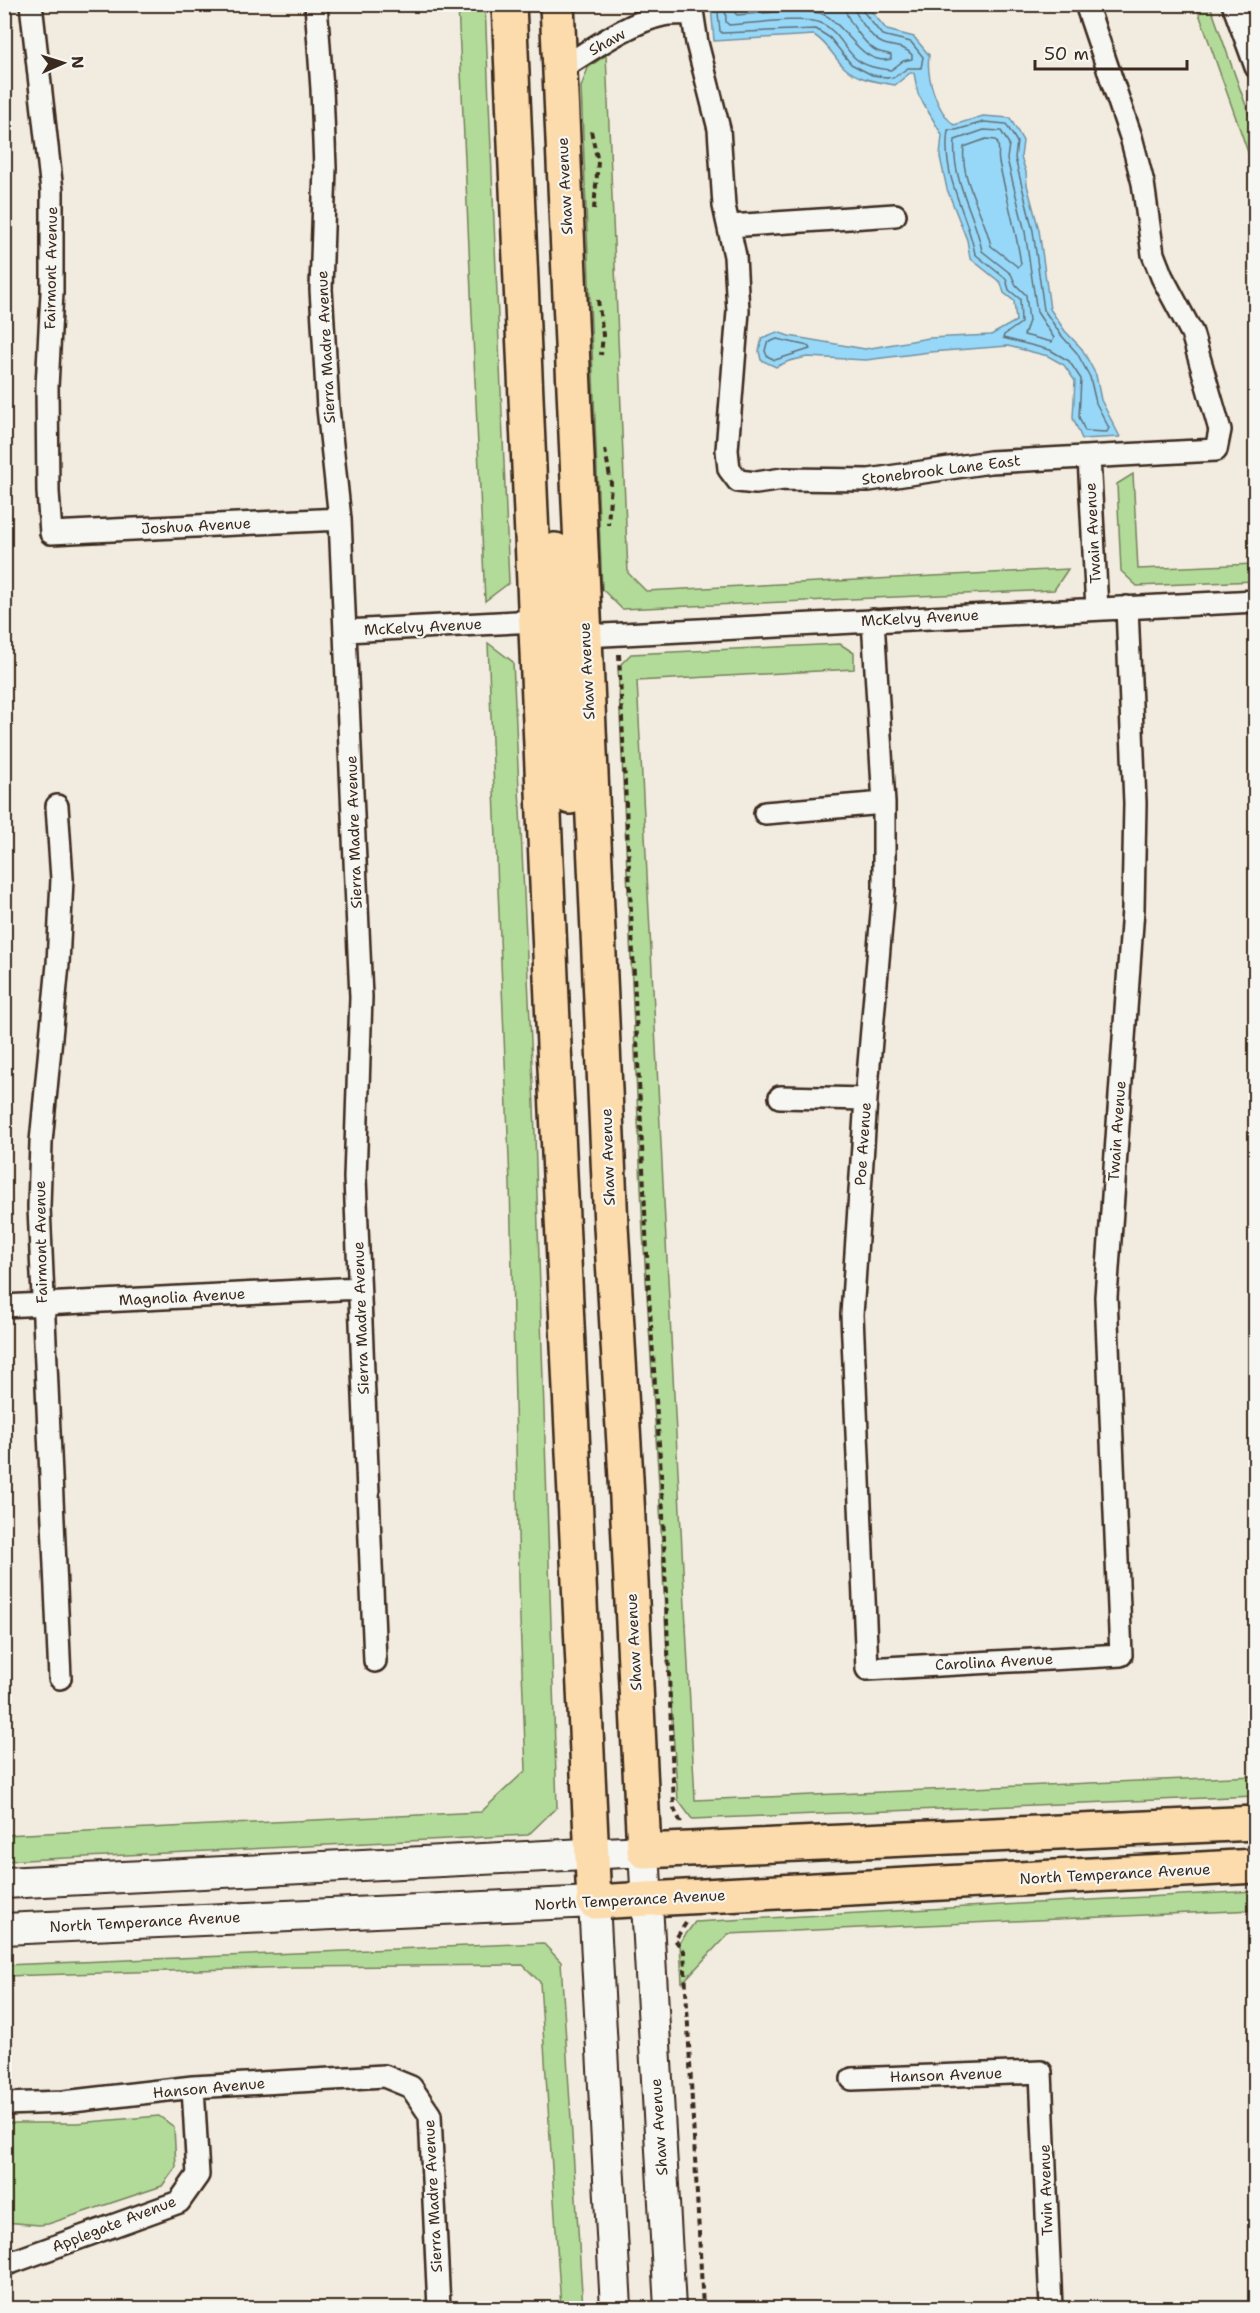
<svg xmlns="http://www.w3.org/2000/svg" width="1260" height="2313" font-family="'Shantell Sans',sans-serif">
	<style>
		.green { fill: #b2db99; stroke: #76825c; stroke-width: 1.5 }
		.water { fill: #97d8f9; stroke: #7292a1; stroke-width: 1.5 }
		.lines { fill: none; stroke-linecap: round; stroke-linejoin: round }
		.shore { stroke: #607076; stroke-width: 1.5 }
		.minor-casing { stroke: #3b2a1e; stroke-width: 26 }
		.secondary-casing { stroke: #3b2a1e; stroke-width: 34 }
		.primary-casing { stroke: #3b2a1e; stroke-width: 38 }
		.path { stroke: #3b2a1e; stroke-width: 4; stroke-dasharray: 6 4.5; stroke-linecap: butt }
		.minor { stroke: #f6f6f2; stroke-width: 21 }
		.secondary { stroke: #f6f6f2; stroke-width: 30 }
		.primary { stroke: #fcdcac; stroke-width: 33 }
		.labels { text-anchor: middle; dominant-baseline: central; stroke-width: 4.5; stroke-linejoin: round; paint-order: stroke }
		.street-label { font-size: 15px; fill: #3b2a1e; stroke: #f6f6f2 }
	</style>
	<rect width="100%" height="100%" fill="#f2ebdf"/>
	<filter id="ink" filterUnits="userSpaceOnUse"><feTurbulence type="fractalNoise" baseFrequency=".0167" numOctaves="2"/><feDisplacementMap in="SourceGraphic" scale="12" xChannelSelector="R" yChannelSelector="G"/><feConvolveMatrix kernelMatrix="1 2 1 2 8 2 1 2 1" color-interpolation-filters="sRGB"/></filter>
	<g filter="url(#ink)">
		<path class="green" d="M458,5H485L509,583L485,601Z
			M1196,5H1210L1255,131V172Z
			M606,55L628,573L646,591L1068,569L1054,590L622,609L602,589L581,87L588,68Z
			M1133,474L1138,569L1255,564V581L1137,586L1121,571L1117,484Z
			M488,643L513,662L534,1105L557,1807L528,1835L5,1861V1835L481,1812L526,1770L520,1620L510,1183Z
			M840,644L854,653V669L637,681L695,1800L1255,1776V1796L692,1819L678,1800L666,1636L659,1485L643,1232L618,667L631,654Z
			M1255,1891V1910L728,1934L682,1983L680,1942L695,1922Z
			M543,1943L561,1962L583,2308H561L540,1982L523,1965L294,1967L5,1976V1965Z
			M159,2116L174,2127L176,2167L162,2186L48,2224L39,2225L5,2222V2123H77Z"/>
		<path class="water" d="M711,5H866L887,30L914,37L929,55C926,77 936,110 954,125L983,116L1010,118L1023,141L1021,157L1026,172L1027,185L1039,230L1050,309L1065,331L1082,349L1096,375L1101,400L1120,437L1082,439L1073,418L1075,381L1064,365L1048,356L1008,346L930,352L866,360L807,357L789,361L776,367L761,360L759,351L762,338L777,332L789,336L865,349L929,338L991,335L1016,321L1014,301L1004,293L1001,283L970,258L967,240L947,189L940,157L942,135L918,94L914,73H910L895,85C879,82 859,80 846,69C834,59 830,45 814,35L714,41Z"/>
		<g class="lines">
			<path class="shore" d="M717,4L720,31L722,33L816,29L830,38L851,64L872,75L893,78L908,68H921L923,57L911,42L882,35L862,10L861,4
				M725,4L726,22L729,25C747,24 808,16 821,23C836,30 842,44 853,56C862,66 879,69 891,70L903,61L912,59V55C904,45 893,48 882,43C872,39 854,14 853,4
				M734,4L735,13L737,15C756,14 810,7 825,15C847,26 862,67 891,59V55C886,53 881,53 877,51C865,45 845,18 844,4
				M984,122L1006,124L1017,142L1015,158L1033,231L1044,310L1061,335L1077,353L1090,377L1096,403L1109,428L1107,432L1085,431L1079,417L1081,379L1069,361L1050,350L1003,338L1004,335L1021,323L1020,299L1009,290L1006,279L975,254C967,211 941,177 948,130H956Z
				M984,130L1001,131L1009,144L1007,159L1025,232L1037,312L1054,338L1052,342L1024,335L1029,321L1026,295L1016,285L1011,274L982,251C975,213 951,180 955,140Z
				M986,139L996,140C1001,147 997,153 999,162C1006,196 1016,229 1021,264L1018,267L991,246C984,213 960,181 964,147Z
				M777,339L808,346L810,349L775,360L767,356L765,351L767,343Z"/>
			<defs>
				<path id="minor" d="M31,4L52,191V292L47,387L48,492L51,533L340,519
					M316,4L322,89L325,168L321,289L328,408L340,519L361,997L355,1178L375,1661
					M691,4L697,43L719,129L724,206L735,256L738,311L727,450L729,469L738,481L756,483L783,479L869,480L990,462L1216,450L1220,430L1192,333L1162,277L1153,254L1143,183L1131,137L1086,4
					M1233,4L1256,67
					M560,69C590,51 629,22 663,15C672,13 682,14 691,14
					M729,226L895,215
					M1089,457L1097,609
					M873,620L884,803V890L866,1099L852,1315L867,1669L1121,1655L1106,1297L1133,909L1135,803L1127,607
					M346,631L536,621
					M585,636L1256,601
					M57,806L62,879L58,964L41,1142L39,1207L60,1678
					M765,813L884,803
					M780,1097L866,1099
					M4,1306L359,1288
					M852,2079L1041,2072L1051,2308
					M4,2104L64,2102L193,2087L384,2076L411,2087L430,2115L439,2308
					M4,2265L179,2202L198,2175L193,2087"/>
				<path id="secondary" d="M4,1883L644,1851L670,2308
					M4,1929L594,1902L616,2308"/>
				<path id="primary" d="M509,4L554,1046L594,1902L1256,1866
					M557,4L611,1226L626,1478L644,1851L1256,1823
					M555,550C557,579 552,612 574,634L585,636
					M536,621C551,632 558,644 563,661L570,797"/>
			</defs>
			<use href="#minor" class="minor-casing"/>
			<use href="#secondary" class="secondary-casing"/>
			<use href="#primary" class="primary-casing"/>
			<path class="path" d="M591,131L598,162L594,209
				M598,300L603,335L601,355
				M605,449L611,483L608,525
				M619,654L649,1296L662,1488L674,1808L682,1825
				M686,1923L675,1940L684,1951L703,2308"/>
			<use href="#minor" class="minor"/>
			<use href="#secondary" class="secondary"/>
			<use href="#primary" class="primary"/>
		</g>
	</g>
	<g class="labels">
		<g class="street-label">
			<text transform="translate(607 42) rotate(-29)">Shaw</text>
			<text transform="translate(565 186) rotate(-93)">Shaw Avenue</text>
			<text transform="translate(51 268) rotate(-89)">Fairmont Avenue</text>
			<text transform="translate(326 347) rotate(-93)">Sierra Madre Avenue</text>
			<text transform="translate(941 470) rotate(-7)">Stonebrook Lane East</text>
			<text transform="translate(196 526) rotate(-3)">Joshua Avenue</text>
			<text transform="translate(1093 533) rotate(-93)">Twain Avenue</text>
			<text transform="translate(920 618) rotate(-3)">McKelvy Avenue</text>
			<text transform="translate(423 627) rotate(-3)">McKelvy Avenue</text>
			<text transform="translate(587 671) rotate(-93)">Shaw Avenue</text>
			<text transform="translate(354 832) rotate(-92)">Sierra Madre Avenue</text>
			<text transform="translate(1117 1131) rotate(-86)">Twain Avenue</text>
			<text transform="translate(863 1144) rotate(-86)">Poe Avenue</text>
			<text transform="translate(608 1157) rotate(-92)">Shaw Avenue</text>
			<text transform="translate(41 1242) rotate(-91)">Fairmont Avenue</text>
			<text transform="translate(182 1297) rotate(-3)">Magnolia Avenue</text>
			<text transform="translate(361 1318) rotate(-92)">Sierra Madre Avenue</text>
			<text transform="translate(634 1642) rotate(-93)">Shaw Avenue</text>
			<text transform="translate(994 1662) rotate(-3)">Carolina Avenue</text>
			<text transform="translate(1115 1874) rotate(-3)">North Temperance Avenue</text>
			<text transform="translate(630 1900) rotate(-3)">North Temperance Avenue</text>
			<text transform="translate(145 1922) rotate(-3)">North Temperance Avenue</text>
			<text transform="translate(946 2075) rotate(-2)">Hanson Avenue</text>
			<text transform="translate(209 2088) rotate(-5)">Hanson Avenue</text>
			<text transform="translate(659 2127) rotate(-94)">Shaw Avenue</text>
			<text transform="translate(1046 2190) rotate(-92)">Twin Avenue</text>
			<text transform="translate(433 2196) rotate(-93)">Sierra Madre Avenue</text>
			<text transform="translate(114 2224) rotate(-21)">Applegate Avenue</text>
		</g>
	</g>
	<rect width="1260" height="2313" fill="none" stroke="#f6f6f2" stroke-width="24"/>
	<rect x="12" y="12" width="1236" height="2289" fill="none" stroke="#3b2a1e" stroke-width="2" filter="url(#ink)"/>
	<g transform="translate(63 63) rotate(87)" stroke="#f6f6f2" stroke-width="4.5" paint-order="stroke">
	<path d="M0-4.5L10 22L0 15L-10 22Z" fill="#3b2a1e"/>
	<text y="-9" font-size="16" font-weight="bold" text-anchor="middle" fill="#3b2a1e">N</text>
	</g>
	<path d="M1035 60v9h152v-9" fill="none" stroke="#3b2a1e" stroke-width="3"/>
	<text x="1044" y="60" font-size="18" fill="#3b2a1e" stroke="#f6f6f2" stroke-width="4.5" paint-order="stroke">50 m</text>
</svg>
